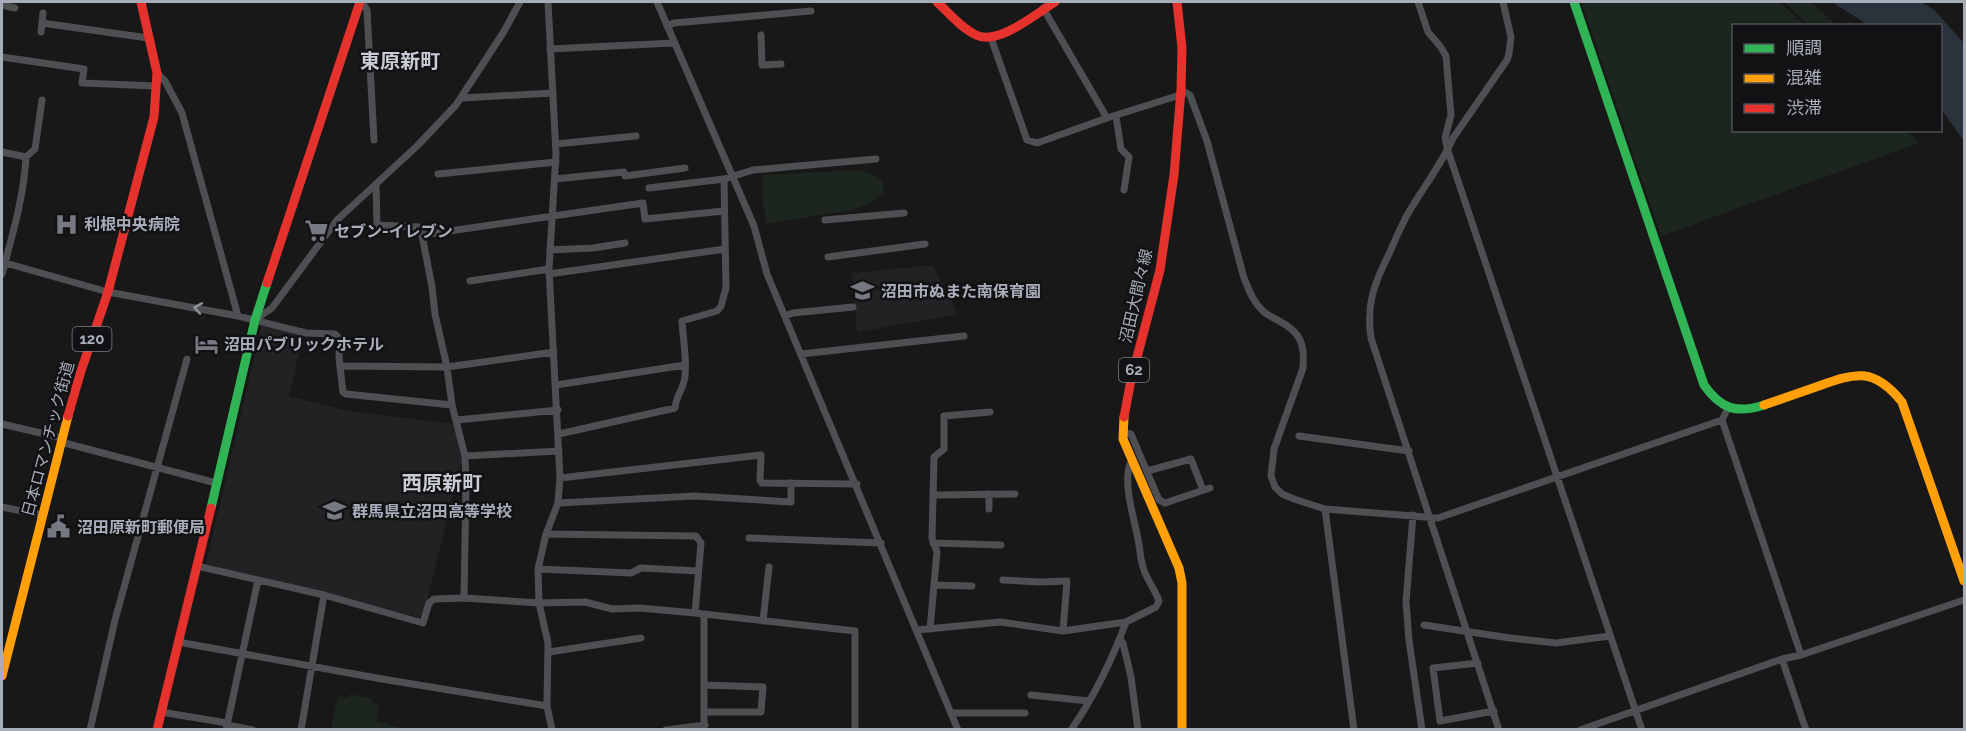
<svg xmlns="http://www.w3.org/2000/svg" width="1966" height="731" font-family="Raleway,'Noto Sans JP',sans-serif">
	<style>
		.built { fill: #222224 }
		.green { fill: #1d251f }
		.water { fill: #2a323b }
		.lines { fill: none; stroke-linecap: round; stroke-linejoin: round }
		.street { stroke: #4d4f52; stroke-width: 7 }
		.fast { stroke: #30b455; stroke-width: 9 }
		.slow { stroke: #ff9f0a; stroke-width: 9 }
		.jam { stroke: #e5322d; stroke-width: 9 }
		.oneway { stroke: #8d919b }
		.labels { text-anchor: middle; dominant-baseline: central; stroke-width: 5; stroke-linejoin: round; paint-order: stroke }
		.shield { fill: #121214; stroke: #7b7e88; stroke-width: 1.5 }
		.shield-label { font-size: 15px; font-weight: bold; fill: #a8adba }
		.poi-label { font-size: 16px; font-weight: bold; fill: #a8adba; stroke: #121214; text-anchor: start }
		.street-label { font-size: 16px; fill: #a8adba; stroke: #121214 }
		.quarter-label { font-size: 20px; font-weight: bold; fill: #c9ccd5; stroke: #121214 }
	</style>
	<rect width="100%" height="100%" fill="#181818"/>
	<path class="built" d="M933,265L955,308L956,315L857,332L852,273Z
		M262,324L303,336L289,396L348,411L456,424L462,459L423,616L419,617L206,564Z"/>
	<path class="green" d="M1581,2H1780L1804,25L1734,26V130L1907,131L1919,143L1661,236Z
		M1784,2H1811L1836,25H1808Z
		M861,170L882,179L884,192L872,202L852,210L767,224L762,198L763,175Z
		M350,694L372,699V703L379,705L376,721L404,729H331L338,696L349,698Z"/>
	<path class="water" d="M1832,2H1921L1934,10L1964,43V141L1941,109L1940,26L1868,25Z"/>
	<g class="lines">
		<path class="street" d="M362,2L367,10L374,140
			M548,2L556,154L549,269L560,478L558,503L546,534L538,569L539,603L548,643L547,706L552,730
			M657,2L754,226L767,274L958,730
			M1418,2L1428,32L1440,46L1446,56L1451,115L1445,138L1448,151L1642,730
			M2,5L15,8
			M1043,8L1107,118L1180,95
			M42,23L148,38
			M667,26L674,23L811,11
			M41,32L43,13
			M761,35L762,65L781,64
			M991,38L1027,140L1037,143L1107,118
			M550,49L674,43
			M2,57L84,69L82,83L156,86
			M157,73L165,81L182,113L238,316
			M1181,90L1190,95L1207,141L1244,278C1249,290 1253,302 1263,311C1267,315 1274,318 1279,321C1301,332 1305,345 1303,368L1274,449L1271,476L1275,487L1282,494L1294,499L1325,509L1438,518L1722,420
			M462,98L553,93
			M1116,116L1121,149L1129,157L1124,190
			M556,144L636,136
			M2,152L26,157
			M438,174L556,162
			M555,179L624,172L625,176L685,168
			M376,185L377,225L420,227L422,235L432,287L435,314L447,367L452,405L465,456L466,483L464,598
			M649,188L724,179
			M825,220L904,213
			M422,235L643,203L645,219L724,211
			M550,250L593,248L625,243
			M828,257L925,244
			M2,262L108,292L238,316L306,333L335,334L340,339L339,358L343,392L346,394L452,405
			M2,274C12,236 24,197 26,157L35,149L42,100
			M549,274L725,249
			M470,281L549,269
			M785,316L793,313L853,307
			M255,320L272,308L337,220L417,146L456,105L503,33L520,2
			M801,354L964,336
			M340,366L447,367L554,352
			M556,385L685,365
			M1728,408L1722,420L1801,655
			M457,420L558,410
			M2,424L62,438
			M1123,433L1131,434L1159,500L1165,503L1210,488
			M559,434L675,408C676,396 684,388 685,376C687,358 683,339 682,321L717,311L721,306L726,288L724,179L753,170L876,159
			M1299,436L1409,451
			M61,442L216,483
			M465,456L559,451
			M1147,471L1191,459L1203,490
			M560,478L761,455L760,480L762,483L857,484
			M989,494V509
			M933,495L1015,494
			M558,503L695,496L791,502V483
			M2,507L42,515
			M1325,509L1354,730
			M1413,515L1406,602L1409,640L1422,730
			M546,534L696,536L701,543L695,613
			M749,538L881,543
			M933,543L1001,545
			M197,566L324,595L423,623L429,603L434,599L464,598L539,603L585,602L612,609L640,608L695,613L855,631V730
			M538,569L631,573L641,568L698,571
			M1003,580L1041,582L1067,581L1063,631
			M934,585L972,586
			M704,614V730
			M763,621L769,567
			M1424,625L1510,638L1556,643L1610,636
			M930,629L937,552L932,538L934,457L944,449V416L990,412
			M917,630L1000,622L1063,631L1126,622
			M1120,640L1123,643L1131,677L1138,730
			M178,642L382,679L547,706
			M549,652L641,638
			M1782,659L1806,730
			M1478,663L1433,668L1440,721L1494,711
			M705,685L763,687L761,712H705
			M1031,695L1089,701
			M161,712L227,723
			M952,713H1025
			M227,725L253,730
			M90,730L115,620L187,359
			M226,730L258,580
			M301,730L324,595
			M666,730L705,725
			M1071,730C1094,697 1112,660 1126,622L1156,607L1159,601C1155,589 1146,579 1143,567C1140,558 1140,548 1138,539C1134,518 1121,478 1132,460
			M1499,730L1371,338C1366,304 1374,284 1389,254C1394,242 1400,229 1406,217C1421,190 1441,166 1453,138L1507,60L1509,54L1511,37L1503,2
			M1580,730L1782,659L1801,655L1964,600"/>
		<path class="fast" d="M1574,2L1704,385C1721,409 1736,414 1764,405
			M211,508L255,320L267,283"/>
		<path class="slow" d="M1764,405C1781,399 1799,393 1816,387C1855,373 1873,366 1902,402L1964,581
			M1124,417L1123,439L1179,568L1182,583V730
			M2,676L68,416"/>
		<path class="jam" d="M937,2C949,13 961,28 976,35C998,46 1037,13 1055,2
			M267,283L360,2
			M68,416L81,371L108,292L154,117L157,73L141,2
			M1124,417L1131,380L1160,270L1174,175L1181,90L1182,48L1177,2
			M157,730L211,508"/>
	</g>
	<defs><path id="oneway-chevron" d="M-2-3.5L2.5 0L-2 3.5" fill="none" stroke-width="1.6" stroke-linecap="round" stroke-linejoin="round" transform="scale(1.5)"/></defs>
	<use class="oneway" href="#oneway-chevron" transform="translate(198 308) rotate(-170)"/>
	<defs>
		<symbol id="hospital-bare" viewBox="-9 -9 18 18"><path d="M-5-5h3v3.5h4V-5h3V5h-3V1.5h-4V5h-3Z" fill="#767981" stroke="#121214" stroke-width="2.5" paint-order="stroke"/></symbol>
		<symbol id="supermarket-bare" viewBox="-9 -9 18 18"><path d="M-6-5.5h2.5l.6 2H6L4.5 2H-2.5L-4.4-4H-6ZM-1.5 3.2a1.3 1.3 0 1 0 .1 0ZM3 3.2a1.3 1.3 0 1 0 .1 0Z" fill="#767981" stroke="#121214" stroke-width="2.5" paint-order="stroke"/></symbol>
		<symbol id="school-bare" viewBox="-9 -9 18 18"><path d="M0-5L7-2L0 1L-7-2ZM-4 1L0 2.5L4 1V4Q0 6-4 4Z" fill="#767981" stroke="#121214" stroke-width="2.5" paint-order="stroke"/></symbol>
		<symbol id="hotel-bare" viewBox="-9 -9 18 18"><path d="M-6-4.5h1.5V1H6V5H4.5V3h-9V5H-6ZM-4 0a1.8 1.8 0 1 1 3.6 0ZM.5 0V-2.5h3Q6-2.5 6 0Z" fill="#767981" stroke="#121214" stroke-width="2.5" paint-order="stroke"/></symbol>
		<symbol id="civic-bare" viewBox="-9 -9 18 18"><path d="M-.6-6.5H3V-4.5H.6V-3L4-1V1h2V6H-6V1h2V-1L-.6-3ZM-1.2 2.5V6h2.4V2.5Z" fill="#767981" stroke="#121214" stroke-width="2.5" paint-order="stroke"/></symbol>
	</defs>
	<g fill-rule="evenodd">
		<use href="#hospital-bare" x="50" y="208" width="33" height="33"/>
		<use href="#supermarket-bare" x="300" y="214" width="33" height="33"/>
		<use href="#school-bare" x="846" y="274" width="33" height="33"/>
		<use href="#hotel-bare" x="190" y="328" width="33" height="33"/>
		<use href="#school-bare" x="318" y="494" width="33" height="33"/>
		<use href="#civic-bare" x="42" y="510" width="33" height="33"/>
	</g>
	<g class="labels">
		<g class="shield">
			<rect x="72.5" y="327" width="39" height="24" rx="4.5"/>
			<rect x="1119" y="358" width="30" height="24" rx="4.5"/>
		</g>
		<g class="shield-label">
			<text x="92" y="339">120</text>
			<text x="1134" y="370">62</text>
		</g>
		<g class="poi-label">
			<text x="84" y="224">利根中央病院</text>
			<text x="334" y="231">セブン-イレブン</text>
			<text x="881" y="291">沼田市ぬまた南保育園</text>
			<text x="224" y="344">沼田パブリックホテル</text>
			<text x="352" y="511">群馬県立沼田高等学校</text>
			<text x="77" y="527">沼田原新町郵便局</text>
		</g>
		<g class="street-label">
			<text transform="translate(1136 296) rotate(-77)">沼田大間々線</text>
			<text transform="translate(48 439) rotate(-75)">日本ロマンチック街道</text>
		</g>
		<g class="quarter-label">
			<text x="400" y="61">東原新町</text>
			<text x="442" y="483">西原新町</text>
		</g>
	</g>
	<rect width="1966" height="731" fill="none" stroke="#a8adba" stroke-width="6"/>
	<rect x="1732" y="24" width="210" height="108" fill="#121214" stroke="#4e5056" stroke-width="1.5"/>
	<rect x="1744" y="44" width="30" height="9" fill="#30b455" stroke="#4e5056" stroke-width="1.5"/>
	<text x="1786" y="54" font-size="18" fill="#a8adba">順調</text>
	<rect x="1744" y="74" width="30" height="9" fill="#ff9f0a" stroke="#4e5056" stroke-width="1.5"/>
	<text x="1786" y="84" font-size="18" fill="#a8adba">混雑</text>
	<rect x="1744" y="104" width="30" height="9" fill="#e5322d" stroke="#4e5056" stroke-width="1.5"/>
	<text x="1786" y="114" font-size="18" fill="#a8adba">渋滞</text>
</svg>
